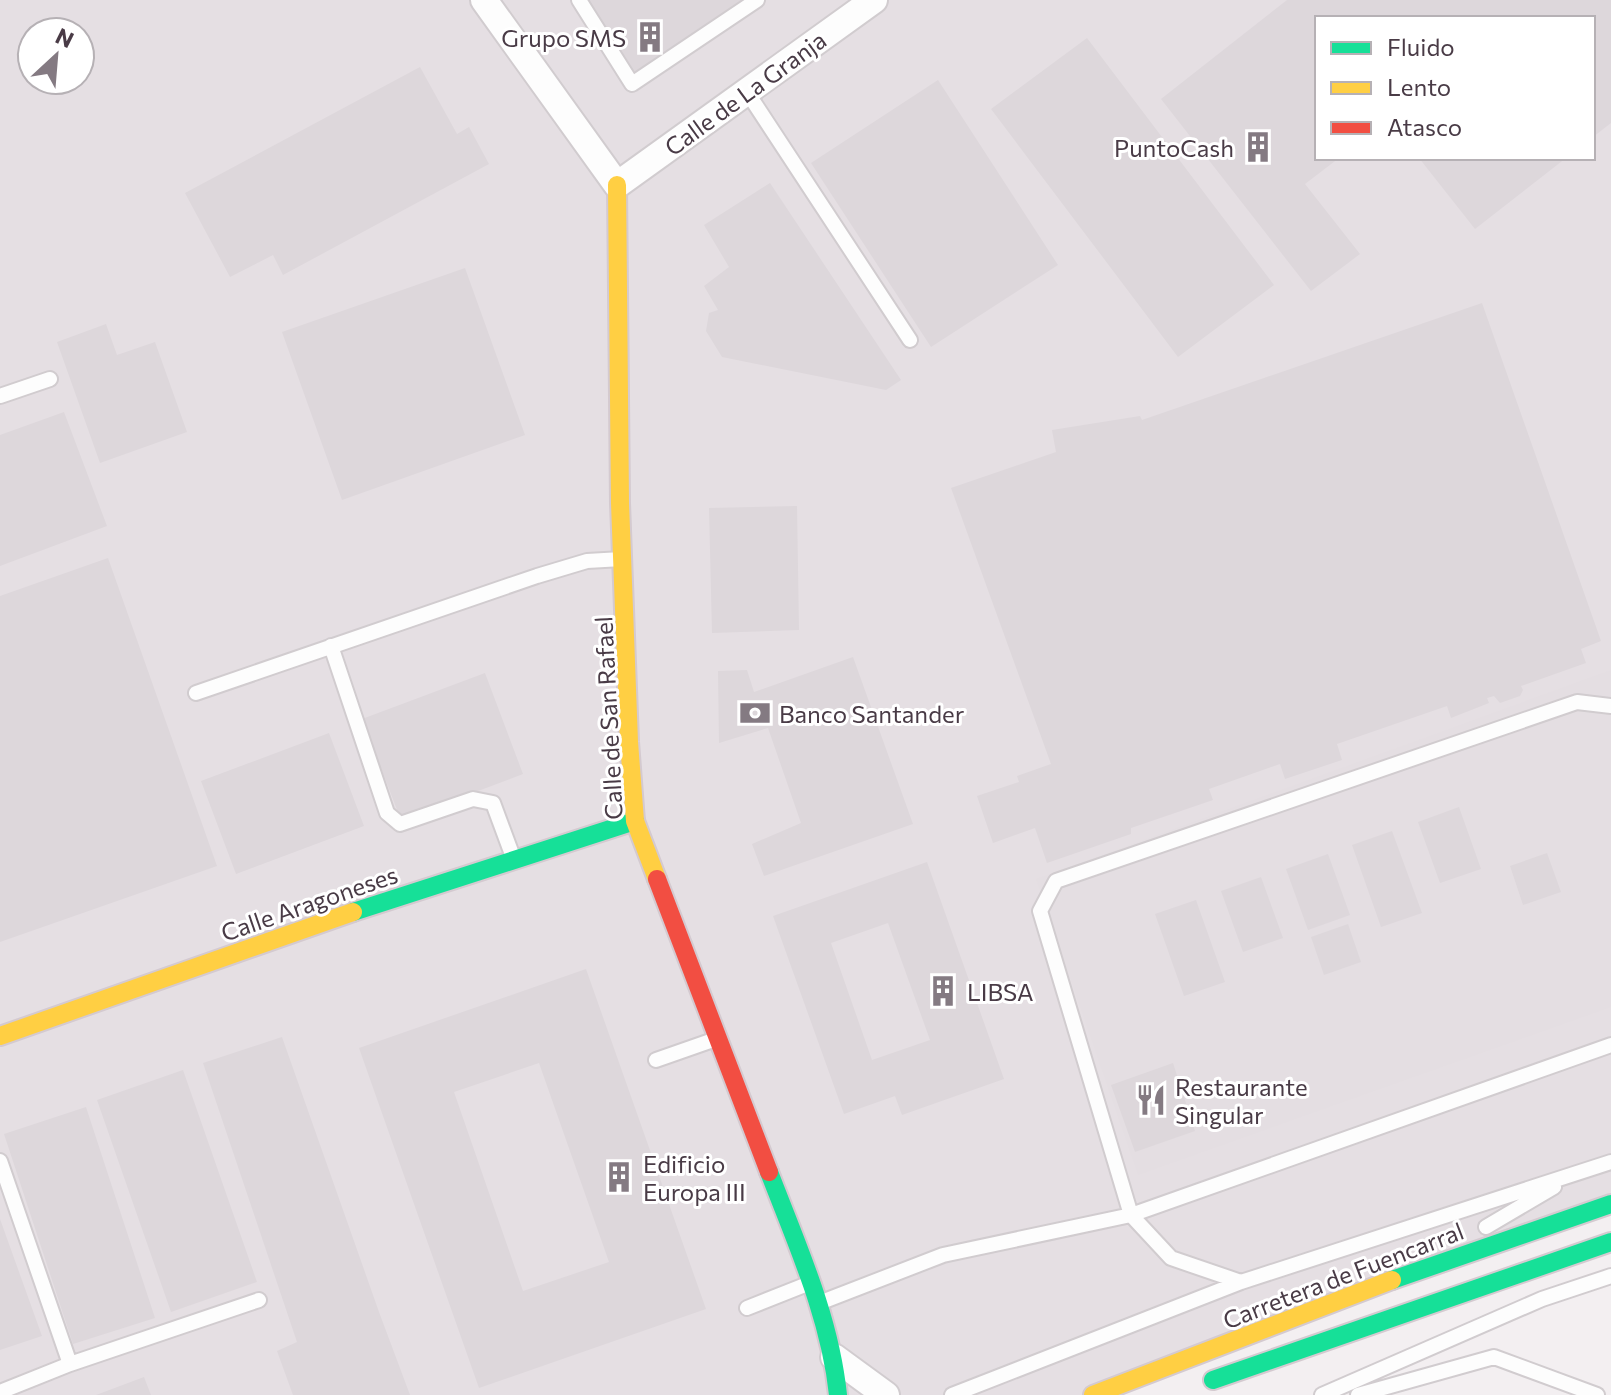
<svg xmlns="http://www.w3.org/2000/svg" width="1611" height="1395" font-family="Commissioner,sans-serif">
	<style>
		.industrial { fill: #e5dfe3; fill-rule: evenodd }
		.parking { fill: #e4dee2 }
		.building { fill: #ddd7db; fill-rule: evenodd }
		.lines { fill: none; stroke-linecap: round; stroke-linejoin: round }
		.lane-casing { stroke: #d1cccf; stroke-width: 18 }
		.street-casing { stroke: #d1cccf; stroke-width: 30 }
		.fast-casing { stroke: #d4cad0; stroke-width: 22 }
		.slow-casing { stroke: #d4cad0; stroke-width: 22 }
		.jam-casing { stroke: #d4cad0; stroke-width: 22 }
		.lane { stroke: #fdfdfd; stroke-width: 14 }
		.street { stroke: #fdfdfd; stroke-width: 26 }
		.fast { stroke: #16e098; stroke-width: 18 }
		.slow { stroke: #ffcf43; stroke-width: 18 }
		.jam { stroke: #f24e42; stroke-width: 18 }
		.labels { text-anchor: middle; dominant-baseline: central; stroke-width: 6; stroke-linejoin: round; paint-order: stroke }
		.poi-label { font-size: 24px; fill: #493b46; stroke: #fff; text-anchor: start }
		.street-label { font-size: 24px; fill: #493b46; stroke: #fff }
	</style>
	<rect width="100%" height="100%" fill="#f3eff1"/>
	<path class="industrial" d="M0,0H1611V1210L1082,1395H0ZM1317,18H1593V158H1317ZM32,32H80V80H32Z"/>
	<path class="parking" d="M1611,670V1007L1138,1175L1036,879Z"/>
	<path class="building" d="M587,0H746L634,74Z
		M1287,0H1611V123L1593,137V18H1317V158H1339L1305,184L1360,254L1311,291L1161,99Z
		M1087,38L1274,285L1178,357L991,109Z
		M420,67L457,134L469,127L489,164L283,275L273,255L230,277L185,193Z
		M938,80L1058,265L931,347L811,163Z
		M1419,158H1566L1475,229Z
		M770,183L901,380L886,390L722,357L706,331L709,313L718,310L704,286L729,267L704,225Z
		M465,268L525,435L342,500L282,332Z
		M1482,303L1601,641L1581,649L1586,663L1521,686L1523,690L1520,696L1500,703L1494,696L1487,698L1489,703L1451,718L1447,706L1337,744L1342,760L1285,779L1280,764L1209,789L1213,800L1131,828V834L1047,863L1035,828L993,843L977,796L1019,782L1017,776L1051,764L951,488L1056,452L1052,430L1140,416L1142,420Z
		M106,324L117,355L155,342L187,432L100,463L57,342Z
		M64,412L107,526L0,566V435Z
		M797,506L799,630L712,633L709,508Z
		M108,558L217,866L0,942V596Z
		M853,657L913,824L764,876L752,844L801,823L768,728L719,743L718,671L747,670L754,692Z
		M485,673L523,774L401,820L362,719Z
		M329,733L364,826L236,874L201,781Z
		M1459,807L1481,869L1440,883L1418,822Z
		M1392,831L1422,913L1381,927L1352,845Z
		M1547,853L1561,892L1523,905L1510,866Z
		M1328,854L1350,915L1308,930L1286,869Z
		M927,862L1004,1079L902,1115L895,1096L844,1114L773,916ZM888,923L930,1040L872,1060L831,943Z
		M1261,877L1283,938L1243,952L1221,891Z
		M1196,900L1225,982L1184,996L1155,914Z
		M1348,924L1361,962L1324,975L1311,937Z
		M586,969L706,1309L479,1388L359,1048ZM539,1063L609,1262L523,1291L454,1092Z
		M282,1037L379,1312L410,1395H293L277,1351L297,1342L203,1063Z
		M1173,1063L1195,1131L1135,1152L1111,1085Z
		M183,1070L257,1282L171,1312L97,1100Z
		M86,1107L155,1318L73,1344L4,1134Z
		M0,1219L42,1336L0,1350Z
		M144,1377L151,1395H96Z"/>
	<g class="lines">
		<defs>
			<path id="lane" d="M579,0L632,84L757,0
				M747,92L910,340
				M0,396L50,379
				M331,646L387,813L400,824L473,799L493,803L513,857
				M196,693L537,576L587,561L622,559
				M656,1060L716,1039
				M0,1161L70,1364L0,1392
				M1486,1227L1554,1187
				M1241,1282L1171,1258L1131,1215L1040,911L1056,881L1577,702L1611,706
				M819,1303L943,1255L1131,1215L1611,1045
				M747,1308L810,1283
				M70,1364L259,1300
				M952,1395L1241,1282L1611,1162
				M1322,1395L1542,1299L1611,1276
				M1358,1395L1494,1357L1597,1395"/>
			<path id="street" d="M484,0L617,185L874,0
				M834,1357L886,1395"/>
			<path id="fast" d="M353,912L635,821
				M769,1172C797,1245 830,1317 838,1395
				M1392,1280L1611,1204
				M1213,1380L1611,1242"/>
			<path id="slow" d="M617,185L620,503L629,742L635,821L657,879
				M0,1036L353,912
				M1093,1395L1392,1280"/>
			<path id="jam" d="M657,879L769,1172"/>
		</defs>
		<use href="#lane" class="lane-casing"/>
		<use href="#street" class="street-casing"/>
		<use href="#fast" class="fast-casing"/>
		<use href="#slow" class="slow-casing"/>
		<use href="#jam" class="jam-casing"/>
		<use href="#lane" class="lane"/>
		<use href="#street" class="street"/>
		<use href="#fast" class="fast"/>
		<use href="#slow" class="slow"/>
		<use href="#jam" class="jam"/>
	</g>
	<defs>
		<symbol id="building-bare" viewBox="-9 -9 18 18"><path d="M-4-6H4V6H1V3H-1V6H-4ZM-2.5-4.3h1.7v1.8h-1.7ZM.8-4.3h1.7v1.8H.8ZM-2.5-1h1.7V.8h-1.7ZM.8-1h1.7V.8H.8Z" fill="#847a82" stroke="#fff" stroke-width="2.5" paint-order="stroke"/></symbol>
		<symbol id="bank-bare" viewBox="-9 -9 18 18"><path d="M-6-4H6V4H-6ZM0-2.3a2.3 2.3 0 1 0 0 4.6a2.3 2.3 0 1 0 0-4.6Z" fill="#847a82" stroke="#fff" stroke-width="2.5" paint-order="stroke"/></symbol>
		<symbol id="restaurant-bare" viewBox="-9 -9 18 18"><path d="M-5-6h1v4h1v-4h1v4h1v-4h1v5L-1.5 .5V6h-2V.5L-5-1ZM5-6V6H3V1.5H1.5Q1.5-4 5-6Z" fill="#847a82" stroke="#fff" stroke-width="2.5" paint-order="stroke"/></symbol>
	</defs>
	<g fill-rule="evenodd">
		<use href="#building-bare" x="628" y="15" width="44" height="44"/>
		<use href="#building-bare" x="1236" y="125" width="44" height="44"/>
		<use href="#bank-bare" x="733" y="691" width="44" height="44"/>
		<use href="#building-bare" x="921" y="969" width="44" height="44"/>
		<use href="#restaurant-bare" x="1129" y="1078" width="44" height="44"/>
		<use href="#building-bare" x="597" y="1155" width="44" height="44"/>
	</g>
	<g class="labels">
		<g class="poi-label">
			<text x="626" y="37" text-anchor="end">Grupo SMS</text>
			<text x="1234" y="147" text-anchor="end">PuntoCash</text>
			<text x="779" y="713">Banco Santander</text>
			<text x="967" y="991">LIBSA</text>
			<text x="1175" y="1086">Restaurante<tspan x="1175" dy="28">Singular</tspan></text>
			<text x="643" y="1163">Edificio<tspan x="643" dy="28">Europa III</tspan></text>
		</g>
		<g class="street-label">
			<text transform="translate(745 93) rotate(-36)">Calle de La Granja</text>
			<text transform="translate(608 718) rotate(-93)">Calle de San Rafael</text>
			<text transform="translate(309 903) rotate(-19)">Calle Aragoneses</text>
			<text transform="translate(1343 1275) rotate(-21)">Carretera de Fuencarral</text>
		</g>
	</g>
	<rect x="1315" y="16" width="280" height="144" fill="#ffffff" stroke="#b6b1b5" stroke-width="2"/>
	<rect x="1331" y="42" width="40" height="12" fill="#16e098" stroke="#b6b1b5" stroke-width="2"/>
	<text x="1387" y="56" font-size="24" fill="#493b46">Fluido</text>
	<rect x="1331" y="82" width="40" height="12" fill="#ffcf43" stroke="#b6b1b5" stroke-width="2"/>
	<text x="1387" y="96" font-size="24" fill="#493b46">Lento</text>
	<rect x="1331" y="122" width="40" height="12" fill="#f24e42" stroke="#b6b1b5" stroke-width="2"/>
	<text x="1387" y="136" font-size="24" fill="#493b46">Atasco</text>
	<g transform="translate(56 56) rotate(26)"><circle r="38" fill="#ffffff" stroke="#b6b1b5" stroke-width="2"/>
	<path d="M0-6L14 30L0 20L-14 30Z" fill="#847a82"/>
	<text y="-12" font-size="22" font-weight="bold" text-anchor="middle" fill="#493b46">N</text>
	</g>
</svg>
